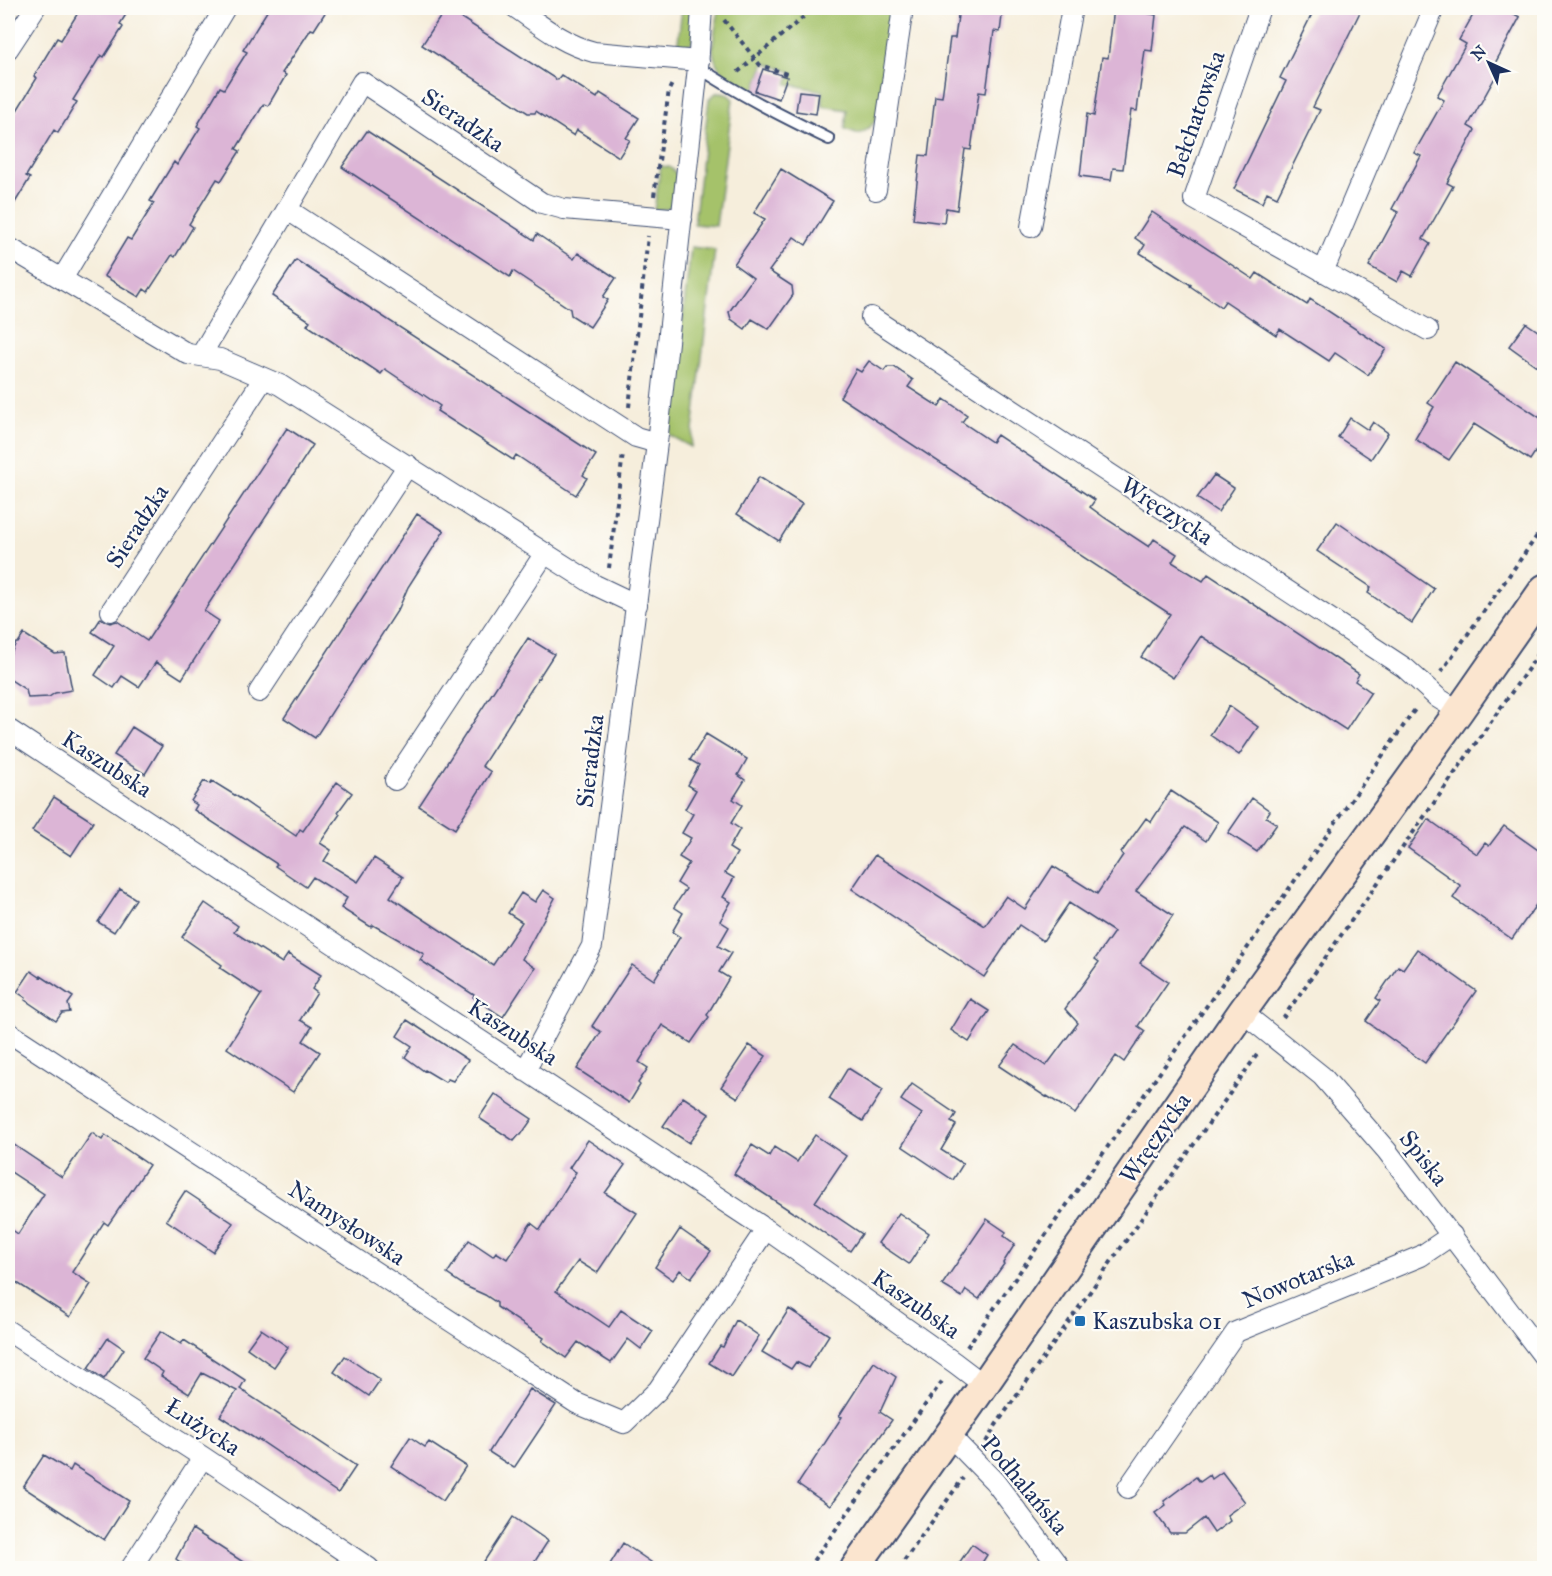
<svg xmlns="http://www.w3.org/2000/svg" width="1552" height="1576" font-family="'IM FELL Great Primer',serif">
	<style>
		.green { fill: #a5c26a; stroke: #607864; stroke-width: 1.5 }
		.building { fill: #dcb5d6 }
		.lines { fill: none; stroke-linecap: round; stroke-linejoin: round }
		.service-casing { stroke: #3c4c71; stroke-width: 14 }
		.minor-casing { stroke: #3c4c71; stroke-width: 22 }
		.secondary-casing { stroke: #3c4c71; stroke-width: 32 }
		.path { stroke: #3c4c71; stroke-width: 4; stroke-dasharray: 4.5 4.5; stroke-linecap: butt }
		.service { stroke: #fff; stroke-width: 10 }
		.minor { stroke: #fff; stroke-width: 20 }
		.secondary { stroke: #fbe5cf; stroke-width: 28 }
		.poi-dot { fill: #1f6fb2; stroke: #fdfcf7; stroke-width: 2 }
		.labels { text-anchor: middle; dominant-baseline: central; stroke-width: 4.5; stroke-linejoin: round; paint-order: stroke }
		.street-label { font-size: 24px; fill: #1b2f5e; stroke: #fdfcf7 }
		.poi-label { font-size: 24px; fill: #1b2f5e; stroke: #fdfcf7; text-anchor: start }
	</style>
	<rect width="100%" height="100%" fill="#fdfcf7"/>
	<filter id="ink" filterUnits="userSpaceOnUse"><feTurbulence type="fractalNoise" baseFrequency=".0167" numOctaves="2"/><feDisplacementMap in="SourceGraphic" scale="12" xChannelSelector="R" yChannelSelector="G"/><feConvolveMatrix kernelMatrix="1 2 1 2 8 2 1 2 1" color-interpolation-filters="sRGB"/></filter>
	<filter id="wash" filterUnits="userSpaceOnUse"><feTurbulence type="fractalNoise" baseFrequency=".008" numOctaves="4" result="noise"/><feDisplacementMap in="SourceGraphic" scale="24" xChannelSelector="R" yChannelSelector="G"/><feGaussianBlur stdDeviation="1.35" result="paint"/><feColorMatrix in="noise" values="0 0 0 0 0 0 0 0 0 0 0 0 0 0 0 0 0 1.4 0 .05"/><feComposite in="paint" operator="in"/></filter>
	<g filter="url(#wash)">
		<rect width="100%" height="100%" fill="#f6eedc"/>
		<path class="green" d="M682,8H697L693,41L682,50H677Z
			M719,8H895L879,114C874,124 869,130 859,134L845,129L847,110L822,106L823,91L787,84L791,72L765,63L753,95C736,85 714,73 713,50C712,39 718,20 719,8Z
			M722,92L727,94L733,99L716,226L694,224L709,99L716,93Z
			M661,166L669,167L673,170L677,175L674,203L668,209L654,210Z
			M691,247L715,250L691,447L669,435Z"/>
		<g id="blocks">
			<path class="building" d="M81,8H130L120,24L123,27L104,57L101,55L73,100L77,102L58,133L54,130L26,176L30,178L8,214V125L37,78L34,76L57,38L61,40Z
				M269,8H328L314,30L311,29L282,73L286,75L268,106L264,104L259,112L236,149L240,151L221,181L217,179L189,224L193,227L175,257L172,255L148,292L144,289L139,297L104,276L127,238L131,240L154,203L150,201L174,162L177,165L200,128L197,126L220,87L224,89L235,71L247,52L243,50Z
				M446,8L557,80L561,75L597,98L600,93L639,118L626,138L630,140L619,157L577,130L574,136L536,111L535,113H528L422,45Z
				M959,8H1003L1000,32L994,31L986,93L979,92L971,150L965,149L957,210L946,208L944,223L913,219L920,155L928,156L935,96L942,97L950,38H955Z
				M1114,8H1147L1146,13L1156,15L1152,51L1145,50L1137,111L1131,110L1123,169L1113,168L1111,180L1080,176L1087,114L1094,116L1102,57L1108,58Z
				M1315,8H1362L1313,107L1320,110L1277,197L1267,192L1262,203L1234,189L1286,81L1280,78Z
				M1477,8H1502L1520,17L1492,69L1498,72L1468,126L1475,130L1447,183L1453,186L1423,239L1430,244L1412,276L1403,271L1397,282L1369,266L1398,212L1392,209L1421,156L1414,153L1444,100L1437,96L1466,44L1459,40Z
				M763,69L787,77L779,99L755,91Z
				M799,91L819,93L816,114L796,111Z
				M367,131L534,240L537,234L574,259L578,253L616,278L603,297L608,300L590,327L571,315L570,309L513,271L510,277L342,167Z
				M781,169L833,201L806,245L794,237L769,271L792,286L793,295L769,329L752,319L745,329L731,319L729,312L753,278L734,264L765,219L754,213Z
				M1152,212L1253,279L1257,273L1307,305L1310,299L1386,349L1368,375L1335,353L1329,361L1280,329L1276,335L1225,301L1221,307L1190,286L1191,285L1140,253L1145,245L1135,238Z
				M296,260L596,455L583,475L587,478L576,495L516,455L513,460L437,411L440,406L403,381L385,369L381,374L307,325L310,321L272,296Z
				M1526,323L1545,336V372L1509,346Z
				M869,361L884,371L887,367H894L913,380L908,387L939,407L944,399L967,415L962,422L992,442L997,435L1095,500L1090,507L1105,518L1149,547L1154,539L1177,554L1172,562L1203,581L1208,574L1359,674L1355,681L1371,692L1346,730L1201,636L1173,678L1141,657L1170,614L840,397L856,369L861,372Z
				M1455,362L1545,421V437L1530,460L1474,424L1449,460L1415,439L1434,407L1428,403Z
				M1350,418L1368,430L1373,422L1388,433L1371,459L1338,437Z
				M287,428L313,445L204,611L219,621L182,679L156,662L139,687L122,676L114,688L95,675L114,646L92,632L101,618L105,621L110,623L117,621L147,641Z
				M1214,475L1234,488L1218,512L1197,498Z
				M759,477L802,504L779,541L737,514Z
				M417,514L444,531L408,587L399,608L315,738L284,718Z
				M1337,522L1434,589L1412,623L1368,593L1371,587L1317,551Z
				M24,634L55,654L65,653L72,690L55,693L49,697L28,698L26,690L8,678V659L16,643H18Z
				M528,638L554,654L482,766L491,772L455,829L419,806Z
				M1229,706L1258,727L1239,755L1210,735Z
				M132,727L162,746L145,774L114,755Z
				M706,734L747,759L738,775L745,780L733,799L742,805L731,823L740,829L729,848L737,853L725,873L734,878L723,897L731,902L720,921L729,927L718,946L731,953L719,972L729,978L707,1015L709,1017L691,1043L662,1025L639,1062L648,1068L638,1083L640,1085L629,1103L577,1069L601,1032L592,1026L632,965L654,980L680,937L672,932L683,913L674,907L686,889L677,883L689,863L679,857L691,838L682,833L693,814L685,809L696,790L688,785L699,765L690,760Z
				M204,781L210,784L212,781L241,799L296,836L300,829L303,831L337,782L352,793L338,812L340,814L320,843L331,850L324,861L358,882L374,858L403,877L390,897L493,965L522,922L508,913L521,893L535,902L543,890L555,898L522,959L535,968L503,1017L473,997L474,995L420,960L424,954L373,925L371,927L341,908L347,898L313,877L306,887L275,866L277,864L194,810L197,805L191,801Z
				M1171,791L1218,822L1206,841L1185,827L1136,891L1173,915L1140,963L1168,982L1138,1026L1145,1031L1124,1062L1116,1056L1075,1114L1047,1096L1046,1097L999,1066L1015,1045L1046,1066L1078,1023L1065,1009L1099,962L1095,959L1114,932L1069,903L1043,941L1019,925L984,977L852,889L875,855L985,926L1006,896L1025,909L1053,866L1097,894L1123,855L1121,853L1146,818L1151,822Z
				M54,797L93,822L71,856L32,831Z
				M1252,798L1270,811L1266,817L1277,824L1257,852L1228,833Z
				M1428,819L1477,854L1485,843L1489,846L1504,826L1545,855V892L1512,939L1453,898L1461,886L1408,848Z
				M120,889L136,899L114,932L98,922Z
				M205,903L238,926L234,932L282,963L288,954L321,975L312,989L317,993L300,1020L312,1027L303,1041L320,1052L293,1092L227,1048L261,995L220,968L222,965L182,937Z
				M1417,949L1476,991L1425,1063L1366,1021L1380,1001L1376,998L1398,966L1403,969Z
				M31,971L40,977L41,976L73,997L68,1004L70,1012L62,1013L56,1021L25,1000L26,998L17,992Z
				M970,999L989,1011L969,1042L951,1030Z
				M407,1020L468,1060L453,1081L448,1079L445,1082L425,1070L424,1071L405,1057L412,1046L397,1036Z
				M749,1045L766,1056L738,1098L721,1087Z
				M848,1068L883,1090L863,1121L829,1099Z
				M912,1084L956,1114L951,1122L956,1125L941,1150L963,1164L953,1180L902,1146L922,1114L901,1100Z
				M495,1094L532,1119L521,1135H519L514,1141L479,1118Z
				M683,1097L709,1114L689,1143L663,1126Z
				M92,1133L102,1140L105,1135L149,1165L108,1225L104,1222L72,1272L91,1284L70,1317L8,1277V1227L18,1234L44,1194L8,1170V1141L62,1177Z
				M815,1135L846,1156L815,1202L862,1234L850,1251L796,1213L795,1214L734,1174L752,1145L769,1156L774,1147L797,1162Z
				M588,1140L625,1165L605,1193L637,1213L597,1273L578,1261L556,1291L609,1327L621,1310L653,1331L641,1349L628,1339L611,1363L578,1342L566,1358L542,1341L544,1338L497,1307V1303L485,1295L465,1286L447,1274L469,1240L493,1256L496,1252L507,1259L531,1223L540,1230L576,1172L569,1168Z
				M185,1191L233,1223L213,1252L166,1220Z
				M899,1213L929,1233L909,1264L878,1243Z
				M987,1219L1006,1232L1004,1236L1015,1244L1003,1263L1004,1264L979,1299L966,1290L962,1297L942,1285Z
				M680,1229L711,1251L691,1278L680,1270L673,1280L655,1267Z
				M789,1309L829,1335L808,1368L796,1362L791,1369L762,1352Z
				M736,1320L759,1336L732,1377L709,1363L720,1346L723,1347Z
				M261,1329L288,1347L274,1367L247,1348Z
				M161,1331L181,1344L184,1340L245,1380L240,1389L356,1466L338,1493L258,1439L257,1440L220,1416L237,1391L202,1373L189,1394L161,1376L163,1372L143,1358Z
				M108,1338L124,1349L104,1379L88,1368Z
				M345,1356L380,1380L369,1396L334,1372Z
				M874,1362L896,1377L880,1412L892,1420L830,1506L798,1484L842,1417L839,1416Z
				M530,1389L556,1405L514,1468L489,1452Z
				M410,1437L425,1447L429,1442L466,1466L443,1501L391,1466Z
				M44,1455L70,1471L73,1465L129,1501L104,1540L23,1487Z
				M1222,1472L1245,1502L1227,1515L1230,1521L1214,1533L1204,1518L1185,1533H1170L1155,1513L1166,1505L1164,1501L1196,1477L1200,1482L1210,1475L1212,1479Z
				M513,1517L548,1541L530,1569H479Z
				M192,1529L254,1569H190L176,1559Z
				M623,1543L661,1569H607Z
				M972,1544L987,1555L978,1569H955Z"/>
		</g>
	</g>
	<g filter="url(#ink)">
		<use href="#blocks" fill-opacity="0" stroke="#3c4c71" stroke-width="1.5"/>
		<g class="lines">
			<defs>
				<path id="service" d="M698,67C740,95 784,117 829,139"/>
				<path id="minor" d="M516,8C542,26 563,44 594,52L699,61
					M1260,8L1194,199L1428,330
					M8,49L35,8
					M876,190L903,8
					M288,210L636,437L657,443
					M1031,227L1072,8
					M8,247L188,354L220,359L280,385L595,585L637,605
					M1323,272L1434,8
					M62,279L225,8
					M871,317L1405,668L1438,698L1459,711
					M201,355L362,82L542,203L564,209L682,219
					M111,611L264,378
					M259,692L408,465
					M8,729L766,1229L955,1363L984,1385
					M395,780L545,553
					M1242,1012L1322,1076L1387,1151L1544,1357
					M8,1032L576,1403L624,1423L658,1390L766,1229
					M525,1071L592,946L657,443L698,67L702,8
					M8,1331L203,1457L369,1568
					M949,1435L995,1482L1060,1568
					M1128,1488L1236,1332L1421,1256L1452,1235
					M131,1568L203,1457"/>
				<path id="secondary" d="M855,1568L984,1385L1242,1012L1459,711L1544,589"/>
			</defs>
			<use href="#service" class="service-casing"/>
			<use href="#minor" class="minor-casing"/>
			<use href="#secondary" class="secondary-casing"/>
			<path class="path" d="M724,20L760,65L787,74
				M738,72L814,8
				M654,196L669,90L673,82
				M629,407L648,236
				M609,568L623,453
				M1441,672L1544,526
				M1283,1018L1544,646
				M967,1347L1416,708
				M986,1442L996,1425L1259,1052
				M808,1568L943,1380
				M899,1568L963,1478"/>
			<use href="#service" class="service"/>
			<use href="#minor" class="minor"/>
			<use href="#secondary" class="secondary"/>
		</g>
	</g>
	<rect class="poi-dot" x="1074" y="1315" width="12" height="12" rx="3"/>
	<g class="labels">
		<g class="street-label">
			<text transform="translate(1196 114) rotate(-71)">Bełchatowska</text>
			<text transform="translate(463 120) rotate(34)">Sieradzka</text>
			<text transform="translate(1167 511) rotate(33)">Wręczycka</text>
			<text transform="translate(137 526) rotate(-57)">Sieradzka</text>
			<text transform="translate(590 761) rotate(-83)">Sieradzka</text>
			<text transform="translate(107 764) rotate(33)">Kaszubska</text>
			<text transform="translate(513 1032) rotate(33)">Kaszubska</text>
			<text transform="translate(1155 1138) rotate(-55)">Wręczycka</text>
			<text transform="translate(1424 1158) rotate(52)">Spiska</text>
			<text transform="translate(347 1223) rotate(33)">Namysłowska</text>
			<text transform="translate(1298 1279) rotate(-22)">Nowotarska</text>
			<text transform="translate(916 1304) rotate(35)">Kaszubska</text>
			<text transform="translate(203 1427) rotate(33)">Łużycka</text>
			<text transform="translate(1025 1485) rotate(50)">Podhalańska</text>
		</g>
		<g class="poi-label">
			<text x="1092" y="1321">Kaszubska 01</text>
		</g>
	</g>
	<rect width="1552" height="1576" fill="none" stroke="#fdfcf7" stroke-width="30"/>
	<g transform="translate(1489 63) rotate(315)" stroke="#fdfcf7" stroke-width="4.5" paint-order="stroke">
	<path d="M0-4.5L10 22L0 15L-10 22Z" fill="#1b2f5e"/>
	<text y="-9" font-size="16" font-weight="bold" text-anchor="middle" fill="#1b2f5e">N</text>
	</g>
</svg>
